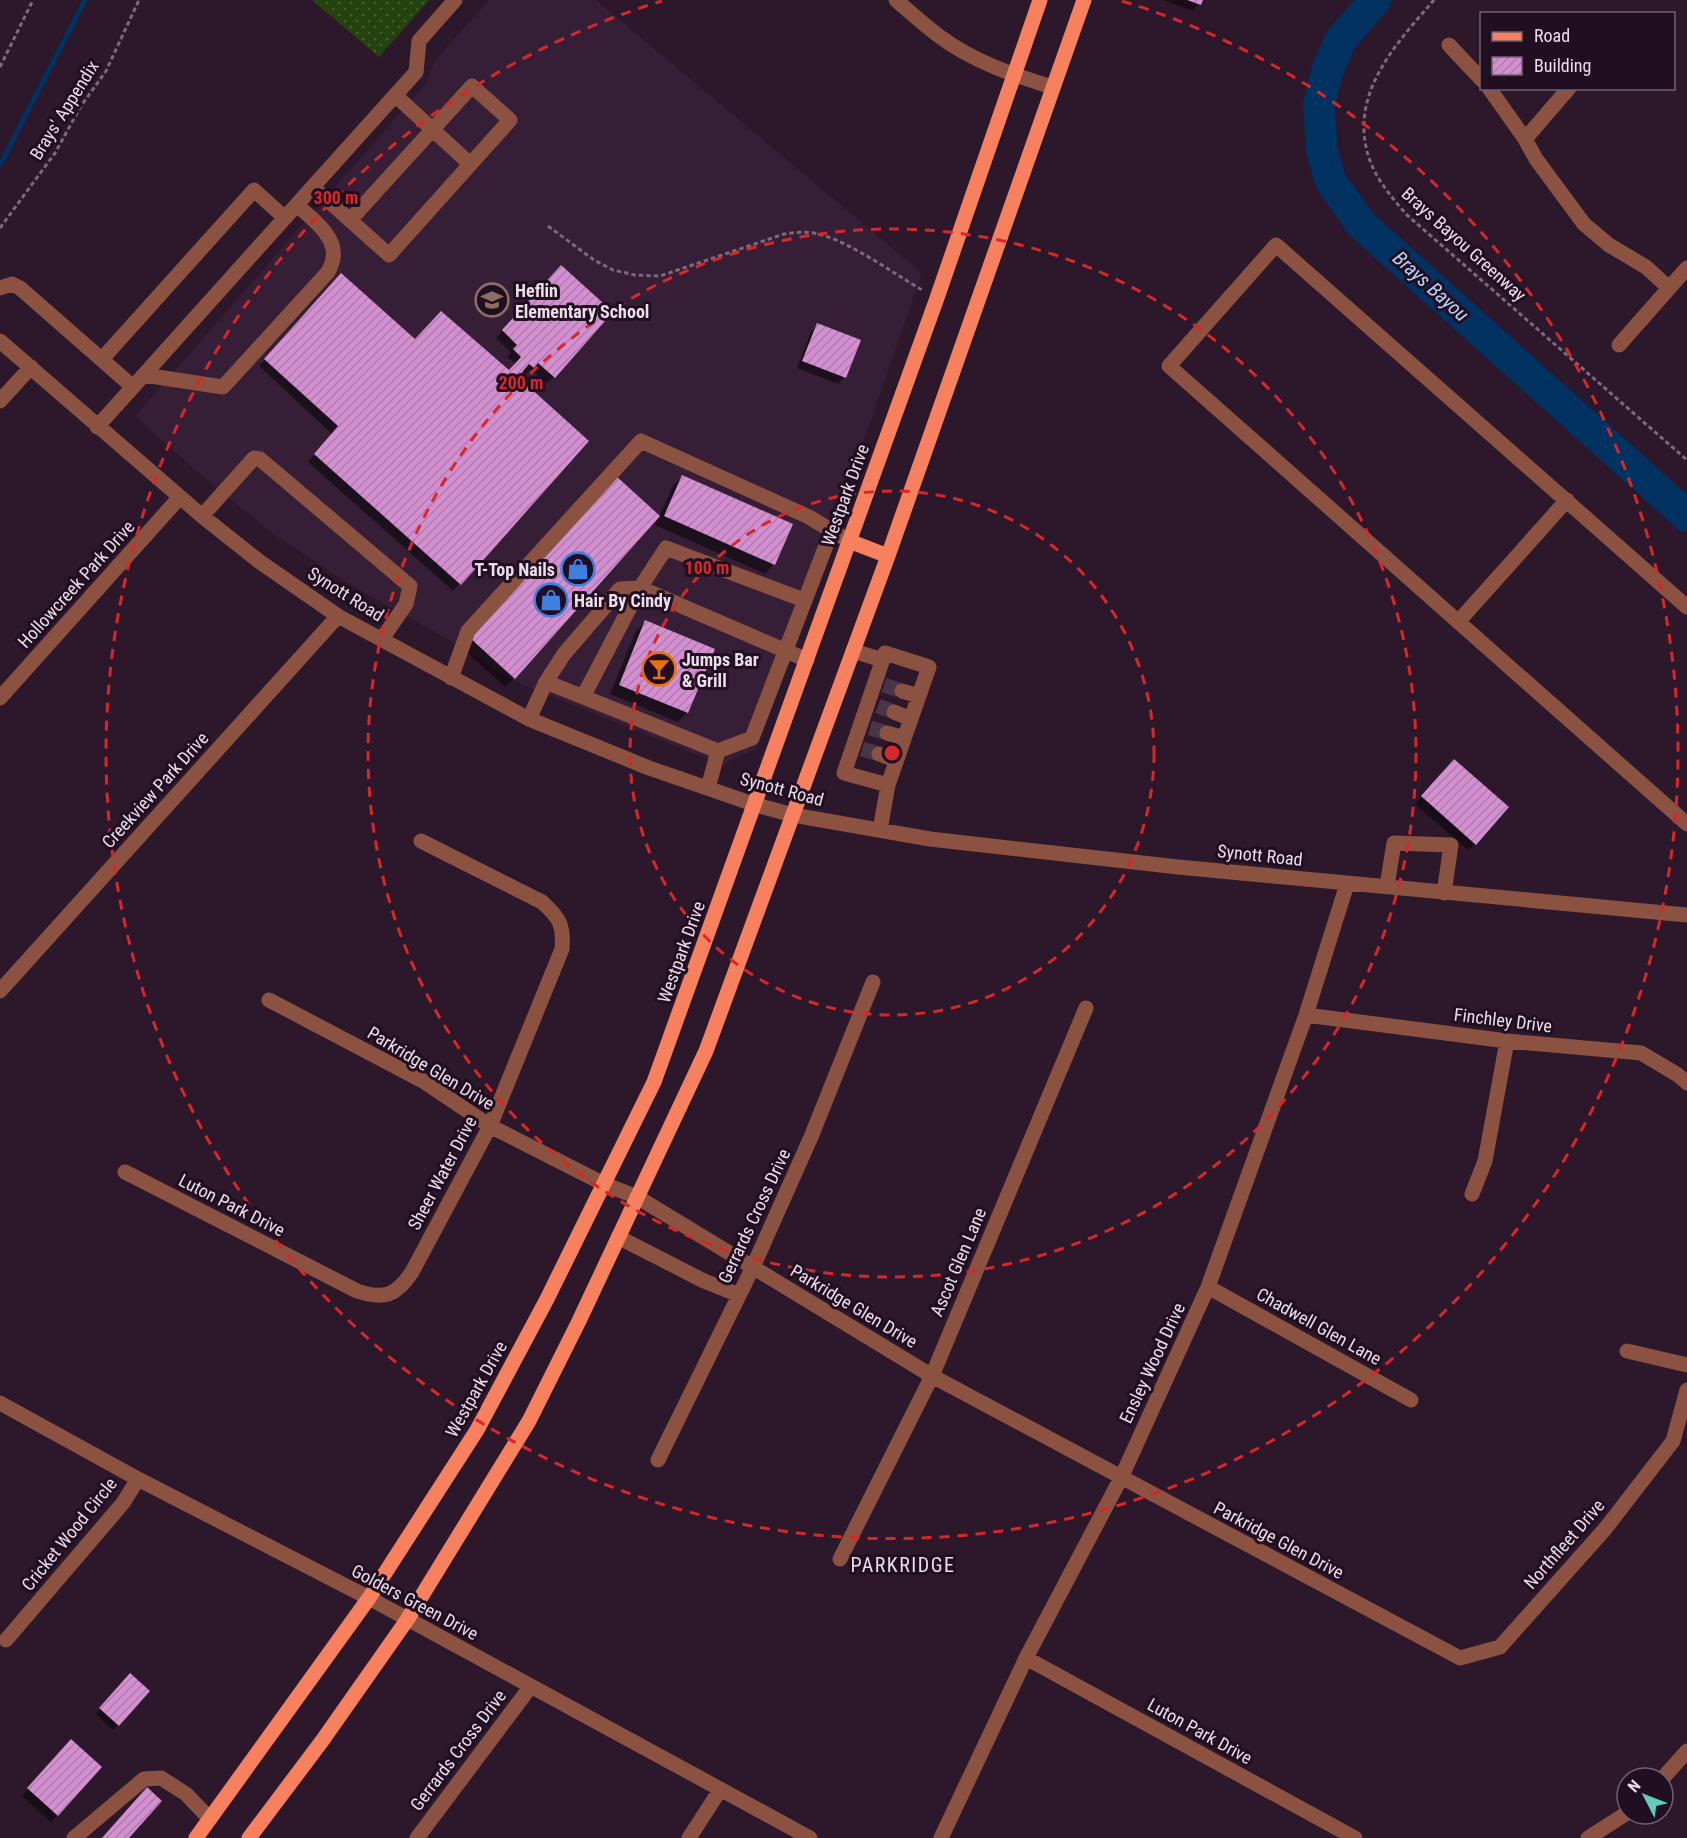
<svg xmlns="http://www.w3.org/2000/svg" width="1687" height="1838" font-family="'Roboto Condensed',sans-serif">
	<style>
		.built { fill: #371e37 }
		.park { fill: url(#park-dots) }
		.shadow { fill: #0007 }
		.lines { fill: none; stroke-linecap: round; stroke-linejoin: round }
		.stream { stroke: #023261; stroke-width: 5 }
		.river { stroke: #023261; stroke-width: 32 }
		.building { fill: url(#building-hatch) }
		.minor-tunnel { stroke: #493548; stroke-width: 15; stroke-dasharray: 15 8; stroke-linecap: butt }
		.path { stroke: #7c6a7b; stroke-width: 3; stroke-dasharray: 4.5 3; stroke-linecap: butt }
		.minor { stroke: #8b5241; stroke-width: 15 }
		.major { stroke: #f7815e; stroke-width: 15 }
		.ring { fill: none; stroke: #d62828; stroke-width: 3; stroke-dasharray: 10 8 }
		.labels { text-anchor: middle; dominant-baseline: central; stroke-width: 6; stroke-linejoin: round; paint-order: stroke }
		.street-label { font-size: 18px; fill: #ebddea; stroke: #220e21 }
		.poi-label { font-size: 18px; font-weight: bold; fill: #ebddea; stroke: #220e21; text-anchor: start }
		.water-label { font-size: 20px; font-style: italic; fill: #b7d5f9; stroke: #220e21 }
		.neighbourhood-label { font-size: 20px; letter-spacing: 1.5px; fill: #ebddea; stroke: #220e21 }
		.centre { fill: #d62828; stroke: #220e21; stroke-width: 3 }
		.ring-label { font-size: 18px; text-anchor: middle; font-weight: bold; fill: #d62828; stroke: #220e21; stroke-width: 6; stroke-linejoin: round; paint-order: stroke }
	</style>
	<defs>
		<pattern id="park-dots" width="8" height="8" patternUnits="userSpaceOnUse" patternTransform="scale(1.5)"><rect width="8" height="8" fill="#24420d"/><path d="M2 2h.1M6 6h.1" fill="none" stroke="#445d30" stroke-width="1.8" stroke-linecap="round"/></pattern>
		<pattern id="building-hatch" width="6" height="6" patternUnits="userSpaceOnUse" patternTransform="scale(1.5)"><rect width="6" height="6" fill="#d48fd1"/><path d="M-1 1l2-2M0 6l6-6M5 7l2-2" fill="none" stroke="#b07cae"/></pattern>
	</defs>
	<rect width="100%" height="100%" fill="#2c172b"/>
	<path class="built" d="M489,0H596L922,273L757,748L722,765L512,680L446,638L350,585L271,532L202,476L135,416L427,82L435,60Z"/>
	<path class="park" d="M312,0H429L379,57Z"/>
	<path class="shadow" d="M1163,0H1201L1193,11Z
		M554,273V377L547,383L530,369L526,374L521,370L515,377L587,441L453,591L308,462L332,434L259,366L334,282L415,341L509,371L516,364L507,357L511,353L496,338Z
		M818,325L845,377L838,384L797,368L811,332Z
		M682,477L774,564L765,574L655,525L673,486Z
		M606,487L514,678L505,687L462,648Z
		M646,622L687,712L678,722L610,694L636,631Z
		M1447,767L1475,844L1468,850L1415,804Z
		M130,1675L148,1691L113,1730L96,1714Z
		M64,1748L57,1815L51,1822L22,1796Z"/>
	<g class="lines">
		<path class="stream" d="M0,165L85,0"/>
		<path class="river" d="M1375,0L1340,41L1327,72L1319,105L1322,151L1330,180L1361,224L1687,516"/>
	</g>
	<path class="building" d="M1187,0H1203L1201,5Z
		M561,265L613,312L555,378L538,363L534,368L529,364L518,377L589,441L461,585L314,454L338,426L264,359L341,273L415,339L441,311L509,370L521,357L513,349L517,345L502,330Z
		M817,323L861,340L846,378L802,361Z
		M615,475L660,516L515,679L470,638Z
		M682,475L793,524L775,565L664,516Z
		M645,620L715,649L688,713L619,685Z
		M1454,759L1509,807L1476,845L1421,796Z
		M130,1673L150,1691L119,1726L99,1708Z
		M71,1739L102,1767L58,1816L27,1788Z
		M147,1787L162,1801L129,1838H102Z"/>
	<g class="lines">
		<path class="minor-tunnel" d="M884,685L902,691
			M878,706L894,712
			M870,728L887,733
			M862,749L879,754"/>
		<path class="path" d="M1434,0C1396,44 1348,94 1369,158C1376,179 1392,198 1407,215L1687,460
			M0,67L33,0
			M548,226L594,260L613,270L635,275L660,276L784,234C797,232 810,231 822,235C853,244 893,273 922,290
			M0,228L55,153L81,106L106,71L139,0"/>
		<path class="minor" d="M896,0C910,12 924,25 939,36C972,61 1013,75 1052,87
			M1449,45L1482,80
			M1489,88L1525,139L1536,159L1584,224L1609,245L1646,267L1669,288
			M395,95L470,164
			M1525,139L1569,88
			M313,187L389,255L510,120L472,86L351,219
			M0,288L12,284L20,288L133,387
			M0,341L202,516L260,562L338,616L529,719L649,768L756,805L793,815L930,839L1178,867L1687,915
			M1619,345L1687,268
			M102,359L254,190L285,218
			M144,375L223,387L328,272C330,268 333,262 333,258C337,236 311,218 297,205
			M0,401L31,367
			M97,427L416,72L419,41L455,0
			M202,516L254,458L260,459L410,586L406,604L382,639
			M1687,607L1276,245L1169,366L1687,824
			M1458,622L1567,500
			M853,651L883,660
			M451,678L468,631L641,441L809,517L849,541
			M546,682L718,751L708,788
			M902,691L919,696
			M584,695L640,588L666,548L804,600
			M0,698L180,497
			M894,712L911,719
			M529,719L546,682L564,654L620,589L640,588L807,660
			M887,733L904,738
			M718,751L752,738L832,530
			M879,754L896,760
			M880,830L888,785L929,667L885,653L844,773L888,785
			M1387,886L1394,843L1451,845L1444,893
			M0,991L338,616
			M269,1000L423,1081L490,1126L604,1184L637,1197L932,1376L1460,1658L1500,1647L1605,1529L1673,1441L1687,1390
			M1306,1015L1507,1041L1641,1053L1678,1075L1687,1083
			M125,1172L357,1291C384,1300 396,1296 412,1272L490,1126L562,949C564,926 560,918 542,902L421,841
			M1472,1194L1485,1161L1507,1041
			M618,1237L704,1281L739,1295
			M1208,1287L1411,1400
			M1627,1351L1687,1365
			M0,1403L138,1479L369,1598L810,1838
			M658,1460L753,1267L811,1137L873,982
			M840,1559L932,1376L1086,1008
			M6,1640L123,1503L138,1479
			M1026,1658L1355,1838
			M1663,1778L1687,1751
			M74,1838L144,1779L161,1778L186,1794L210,1819
			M417,1838L531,1686
			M689,1838L720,1790
			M941,1838L1026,1658L1121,1478L1208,1287L1306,1015L1347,884
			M1588,1838L1627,1813"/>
		<path class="major" d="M849,541L888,556
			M196,1838L369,1598L477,1430L547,1299L654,1082L937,298L1040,0
			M249,1838L322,1741L407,1620L529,1421L579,1321L706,1051L888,556L1084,0"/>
	</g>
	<g class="ring">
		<circle cx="892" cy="753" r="262"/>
		<circle cx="892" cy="753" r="524"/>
		<path d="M1122 1A786 786 0 1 1 662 1"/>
	</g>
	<defs>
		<symbol id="school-ring" viewBox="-11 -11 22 22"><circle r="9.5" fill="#220e21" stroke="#8d6e63" stroke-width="1.5"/><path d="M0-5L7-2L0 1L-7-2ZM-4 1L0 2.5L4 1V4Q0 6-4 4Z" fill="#8d6e63"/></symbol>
		<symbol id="shop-ring" viewBox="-11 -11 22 22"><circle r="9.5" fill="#220e21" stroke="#3f7fe0" stroke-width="1.5"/><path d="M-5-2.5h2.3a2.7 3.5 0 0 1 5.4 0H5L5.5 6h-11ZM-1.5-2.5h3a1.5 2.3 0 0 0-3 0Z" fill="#3f7fe0"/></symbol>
		<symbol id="bar-ring" viewBox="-11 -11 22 22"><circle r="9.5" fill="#220e21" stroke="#e8710a" stroke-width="1.5"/><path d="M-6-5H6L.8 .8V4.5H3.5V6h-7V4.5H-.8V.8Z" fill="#e8710a"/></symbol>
	</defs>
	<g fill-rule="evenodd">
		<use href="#school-ring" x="473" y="281" width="38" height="38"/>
		<use href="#shop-ring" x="559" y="550" width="38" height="38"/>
		<use href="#shop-ring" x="532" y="581" width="38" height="38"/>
		<use href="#bar-ring" x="640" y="650" width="38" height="38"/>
	</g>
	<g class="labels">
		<g class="street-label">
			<text transform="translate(64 110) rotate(-58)">Brays' Appendix</text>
			<text transform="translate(1464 244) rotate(42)">Brays Bayou Greenway</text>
			<text transform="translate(845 495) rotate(-70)">Westpark Drive</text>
			<text transform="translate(76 584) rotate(-48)">Hollowcreek Park Drive</text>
			<text transform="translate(346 594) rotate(32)">Synott Road</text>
			<text transform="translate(782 789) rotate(15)">Synott Road</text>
			<text transform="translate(155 790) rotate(-48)">Creekview Park Drive</text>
			<text transform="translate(1260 855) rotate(6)">Synott Road</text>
			<text transform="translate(681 952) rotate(-70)">Westpark Drive</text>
			<text transform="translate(1503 1020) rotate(7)">Finchley Drive</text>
			<text transform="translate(431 1068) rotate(31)">Parkridge Glen Drive</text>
			<text transform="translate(442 1173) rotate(-62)">Sheer Water Drive</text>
			<text transform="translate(232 1205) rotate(27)">Luton Park Drive</text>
			<text transform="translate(754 1216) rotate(-65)">Gerrards Cross Drive</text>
			<text transform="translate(958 1262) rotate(-67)">Ascot Glen Lane</text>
			<text transform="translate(854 1306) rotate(31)">Parkridge Glen Drive</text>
			<text transform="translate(1319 1326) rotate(29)">Chadwell Glen Lane</text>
			<text transform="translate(1152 1363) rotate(-65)">Ensley Wood Drive</text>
			<text transform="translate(476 1389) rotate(-61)">Westpark Drive</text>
			<text transform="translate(69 1534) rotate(-51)">Cricket Wood Circle</text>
			<text transform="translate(1279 1540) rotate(28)">Parkridge Glen Drive</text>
			<text transform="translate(1564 1544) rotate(-49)">Northfleet Drive</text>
			<text transform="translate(415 1602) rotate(28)">Golders Green Drive</text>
			<text transform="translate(1200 1731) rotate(29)">Luton Park Drive</text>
			<text transform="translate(458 1750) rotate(-53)">Gerrards Cross Drive</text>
		</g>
		<g class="poi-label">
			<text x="515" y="290">Heflin<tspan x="515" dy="21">Elementary School</tspan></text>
			<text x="555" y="569" text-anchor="end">T-Top Nails</text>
			<text x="574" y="600">Hair By Cindy</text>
			<text x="682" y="659">Jumps Bar<tspan x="682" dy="21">&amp; Grill</tspan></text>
		</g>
		<g class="water-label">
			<text transform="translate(1431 286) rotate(42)">Brays Bayou</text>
		</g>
		<g class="neighbourhood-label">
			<text x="903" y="1565">PARKRIDGE</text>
		</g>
	</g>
	<circle cx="892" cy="753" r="9" class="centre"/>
	<g class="ring-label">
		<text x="336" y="204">300 m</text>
		<text x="521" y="389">200 m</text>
		<text x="707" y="574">100 m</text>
	</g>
	<rect x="1480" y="12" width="195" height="78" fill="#220e21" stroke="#726171" stroke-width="1.5"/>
	<rect x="1492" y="32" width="30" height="9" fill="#f7815e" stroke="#726171" stroke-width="1.5"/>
	<text x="1534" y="42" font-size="18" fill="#ebddea">Road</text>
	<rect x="1492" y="57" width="30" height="18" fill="url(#building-hatch)" stroke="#726171" stroke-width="1.5"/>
	<text x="1534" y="72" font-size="18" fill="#ebddea">Building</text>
	<g transform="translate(1645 1796) rotate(312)"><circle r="28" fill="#220e21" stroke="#726171" stroke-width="1.5"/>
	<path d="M0-4.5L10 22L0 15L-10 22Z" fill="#5cceba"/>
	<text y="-9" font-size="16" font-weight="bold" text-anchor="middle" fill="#ebddea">N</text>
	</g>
</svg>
